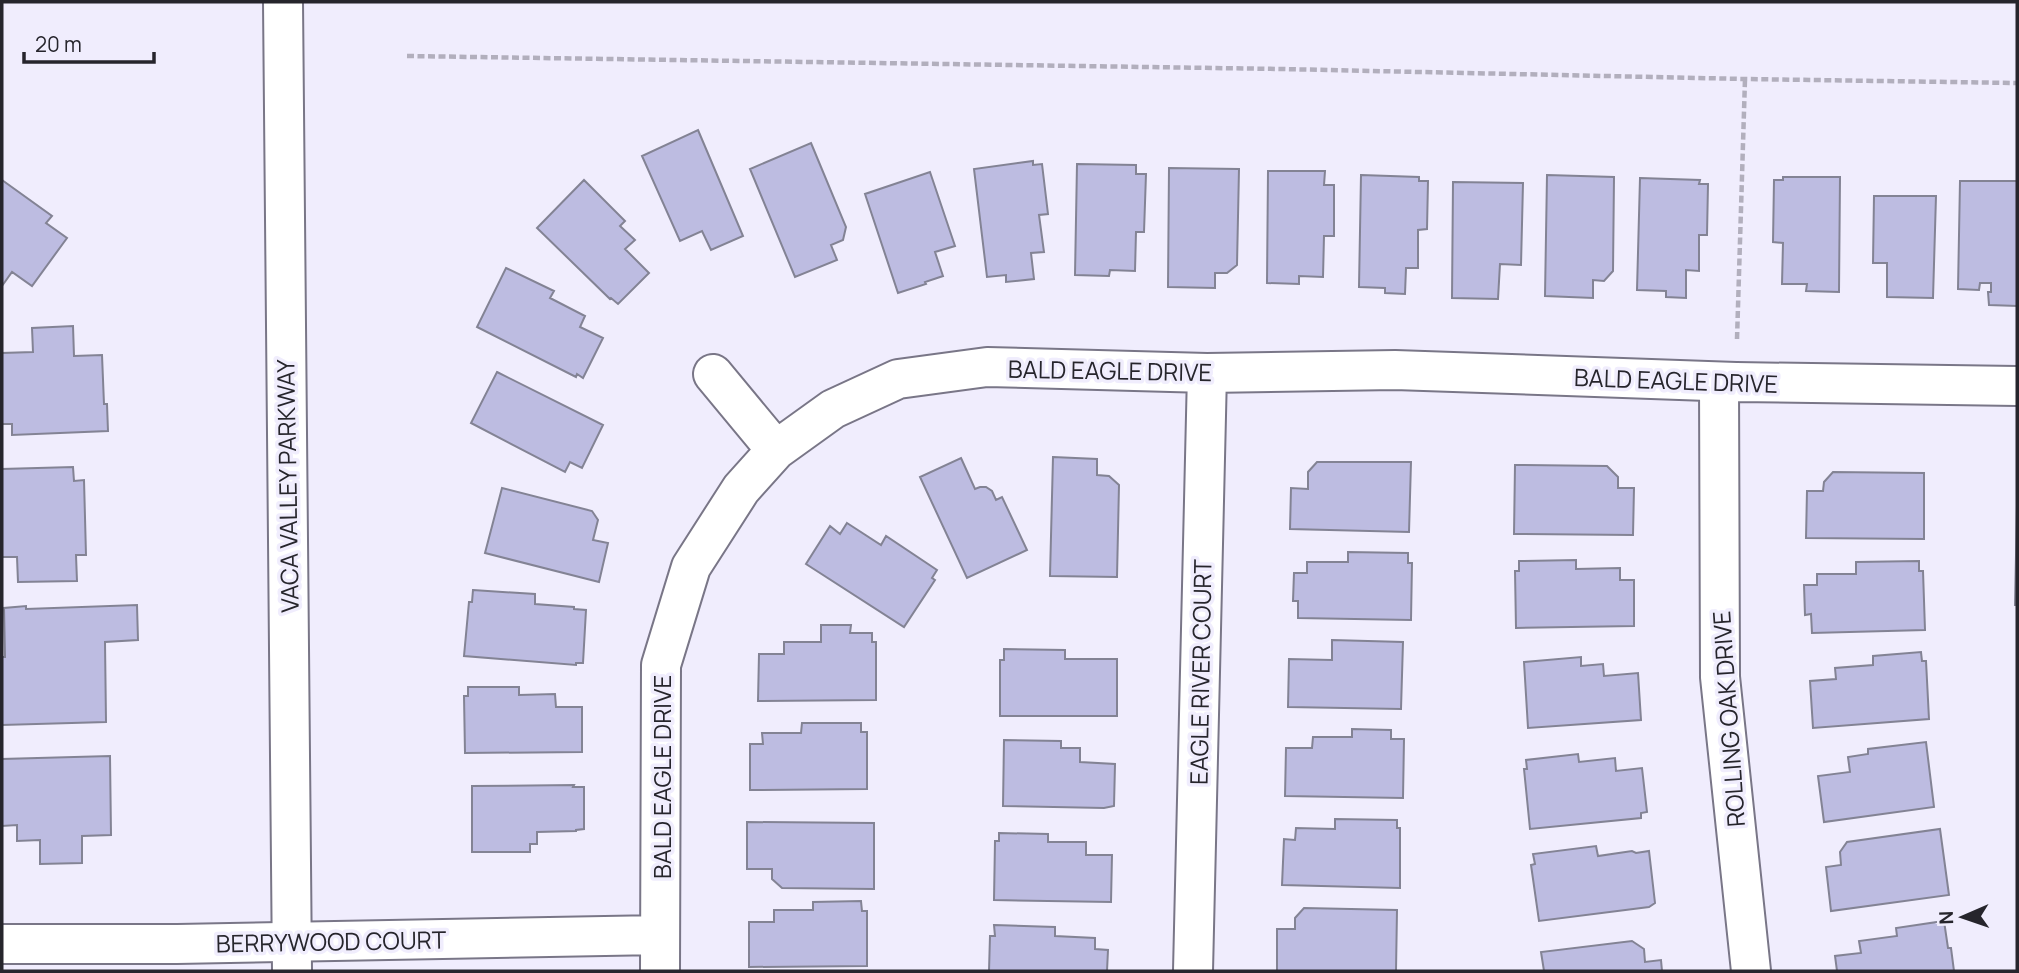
<svg xmlns="http://www.w3.org/2000/svg" width="2019" height="973" font-family="Manrope,sans-serif">
	<style>
		.building { fill: #bdbce1; stroke: #838394; stroke-width: 2 }
		.lines { fill: none; stroke-linecap: round; stroke-linejoin: round }
		.minor-casing { stroke: #797687; stroke-width: 42 }
		.tertiary-casing { stroke: #797687; stroke-width: 42 }
		.path { stroke: #b2afbd; stroke-width: 4.5; stroke-dasharray: 7 3.5; stroke-linecap: butt }
		.minor { stroke: #fff; stroke-width: 38 }
		.tertiary { stroke: #fff; stroke-width: 38 }
		.labels { text-anchor: middle; dominant-baseline: central; stroke-width: 7; stroke-linejoin: round; paint-order: stroke }
		.street-label { font-size: 24px; fill: #26252c; stroke: #f0edfd }
	</style>
	<rect width="100%" height="100%" fill="#f0edfd"/>
	<path class="building" d="M698,130L743,236L711,250L702,231L680,241L642,156Z
		M811,143L846,227L843,240L831,245L837,260L795,277L750,169Z
		M1033,161V165L1042,164L1048,214L1039,215L1044,252L1031,253L1034,279L1006,282V275L987,277L974,169Z
		M1077,164L1136,165V174H1146L1144,232H1136L1135,271L1110,270L1109,276L1075,275Z
		M1169,168L1239,169L1237,265L1227,273H1215V288L1168,287Z
		M1268,171H1325L1324,185H1334V236H1324L1323,277L1299,276V284L1267,283Z
		M930,172L955,246L935,252L943,276L925,282L926,284L898,293L865,194Z
		M1361,175L1419,177V181H1428L1427,229L1418,230V268H1406L1405,294L1385,293V288L1359,287Z
		M1547,175L1614,177L1613,271L1604,281L1593,280V298L1545,296Z
		M1783,177H1840L1839,292L1806,291L1807,284H1782L1783,243L1773,242L1774,180H1783Z
		M1640,178L1700,180L1699,184H1708L1707,235H1699V271L1686,270V298L1666,297V291L1637,290Z
		M2,180L52,216L46,223L67,238L32,286L12,272L2,286Z
		M584,180L625,221L620,226L635,240L625,249L649,273L618,304L611,298L610,299L537,228Z
		M1960,181H2017V306L1989,305L1988,292H1991V283H1980L1979,290L1958,289Z
		M1453,182L1523,183L1521,265L1500,264L1498,299L1452,298Z
		M1874,196H1936L1933,298L1887,297V263H1873Z
		M506,268L554,291L550,298L585,316L580,327L603,338L583,378L577,374L576,377L477,327Z
		M73,326L74,356L102,355L104,404H107L108,431L12,435V424H2V353L33,352L32,328Z
		M497,372L603,425L582,468L570,462L565,472L471,423Z
		M1053,457L1097,459V475L1109,476L1119,485L1117,577L1050,576Z
		M961,458L975,489L980,487H986L992,491L996,500L1002,497L1027,550L967,578L920,477Z
		M1317,462H1411L1409,532L1290,529L1291,488L1308,489V472Z
		M1515,465L1607,466L1618,477V488H1634L1633,535L1514,534Z
		M73,467L74,481L84,480L86,555H76L77,581L18,582L17,557H2V469Z
		M1833,472L1924,473V539L1806,538L1807,491H1823L1824,482Z
		M502,488L592,511L598,520L593,540L608,543L599,582L485,553Z
		M2017,506V605H2015Z
		M847,523L881,545L886,536L937,570L932,578L935,580L904,627L806,564L830,526L840,534Z
		M1348,552L1408,553V563H1412L1411,620L1298,618V601H1293L1294,573H1307V562H1348Z
		M1576,560V569L1620,568V580H1634V626L1516,628L1515,571H1519V561Z
		M1919,561V571H1923L1925,630L1812,633L1811,614L1805,615L1804,585H1817V574H1856V562Z
		M473,590L535,594V604L574,607V609L586,610L583,663H576V665L464,656L469,602H472Z
		M137,605L138,640L105,642L106,722L2,725V657H5L4,608L26,606V609Z
		M821,625H851L850,633H872V642H876V700L758,701L759,654H784V642H821Z
		M1332,640L1403,642L1401,709L1288,707L1289,659L1332,660Z
		M1004,649L1065,650V659H1117V716H1000V660H1004Z
		M1921,652L1922,661H1926L1929,719L1813,728L1810,681L1836,679L1835,668L1873,665V656Z
		M1581,657V666L1603,664L1604,676L1638,673L1641,720L1528,728L1524,662Z
		M468,687H519V695L555,694L556,707H582V752L465,753L464,696H468Z
		M802,723H861V732H867V789L750,790V744H763L762,733H801Z
		M1352,729L1391,730V739H1404L1403,798L1285,796L1286,748H1312L1313,737H1352Z
		M1004,740L1061,741V748H1080V762L1115,764L1114,806L1104,808L1003,806Z
		M1926,742L1934,807L1824,822L1818,776L1850,772L1848,757L1868,754V749Z
		M1578,754L1579,762L1615,758L1616,771L1642,768L1647,812L1641,813V818L1530,829L1524,769H1527L1526,760Z
		M110,756L111,835L82,836V863L40,864V840L17,841V825L2,826V759Z
		M574,785L573,787H584V829L576,830V831L537,832V844H530V852H472V786Z
		M1335,819L1397,820V828H1400V888L1282,885L1284,839L1295,840L1296,828L1335,829Z
		M747,822L874,823V889L782,888L772,879V869H747Z
		M1940,829L1949,895L1831,911L1826,867L1841,865L1840,852L1847,842Z
		M999,833L1048,834V842H1086V855H1112L1111,902L994,900L995,841H999Z
		M1596,846L1598,856L1632,851L1636,853L1649,851L1655,903L1649,907L1539,921L1531,865L1535,864L1533,854Z
		M861,901L862,911H867V966L749,967V922H774V910H813V902Z
		M1304,908L1397,910L1396,971H1277V929H1295V918Z
		M1944,921L1948,948H1951L1954,971H1837L1835,956L1861,953L1859,941L1897,936L1896,928Z
		M994,925L1055,927V936L1095,938V949L1108,950L1107,971H989L990,936H995Z
		M1632,941L1644,949L1645,962L1661,960L1662,971H1544L1541,952Z"/>
	<g class="lines">
		<defs>
			<path id="minor" d="M713,374L776,450
				M1719,382L1720,677L1751,971
				M2,944H177L660,935
				M660,971L661,665L691,567L741,489L776,450L833,409L898,379L987,367L1207,373L1395,370L1736,382L2017,386
				M1193,971L1207,373"/>
			<path id="tertiary" d="M283,2L292,971"/>
		</defs>
		<use href="#minor" class="minor-casing"/>
		<use href="#tertiary" class="tertiary-casing"/>
		<path class="path" d="M407,56L1281,69L1745,79L2017,83
			M1737,339L1745,79"/>
		<use href="#minor" class="minor"/>
		<use href="#tertiary" class="tertiary"/>
	</g>
	<g class="labels">
		<g class="street-label">
			<text transform="translate(1110 370) rotate(1)">BALD EAGLE DRIVE</text>
			<text transform="translate(1676 380) rotate(2)">BALD EAGLE DRIVE</text>
			<text transform="translate(287 486) rotate(-91)">VACA VALLEY PARKWAY</text>
			<text transform="translate(1200 672) rotate(-89)">EAGLE RIVER COURT</text>
			<text transform="translate(1728 719) rotate(-94)">ROLLING OAK DRIVE</text>
			<text transform="translate(661 777) rotate(-90)">BALD EAGLE DRIVE</text>
			<text transform="translate(331 941) rotate(-1)">BERRYWOOD COURT</text>
		</g>
	</g>
	<rect width="2019" height="973" fill="none" stroke="#26252c" stroke-width="7"/>
	<g transform="translate(1963 917) rotate(268)" stroke="#f0edfd" stroke-width="5" paint-order="stroke">
	<path d="M0-5L12 26L0 18L-12 26Z" fill="#26252c"/>
	<text y="-10" font-size="19" font-weight="bold" text-anchor="middle" fill="#26252c">N</text>
	</g>
	<path d="M24 52v10h130v-10" fill="none" stroke="#26252c" stroke-width="3.5"/>
	<text x="35" y="52" font-size="21" fill="#26252c" stroke="#f0edfd" stroke-width="5" paint-order="stroke">20 m</text>
</svg>
